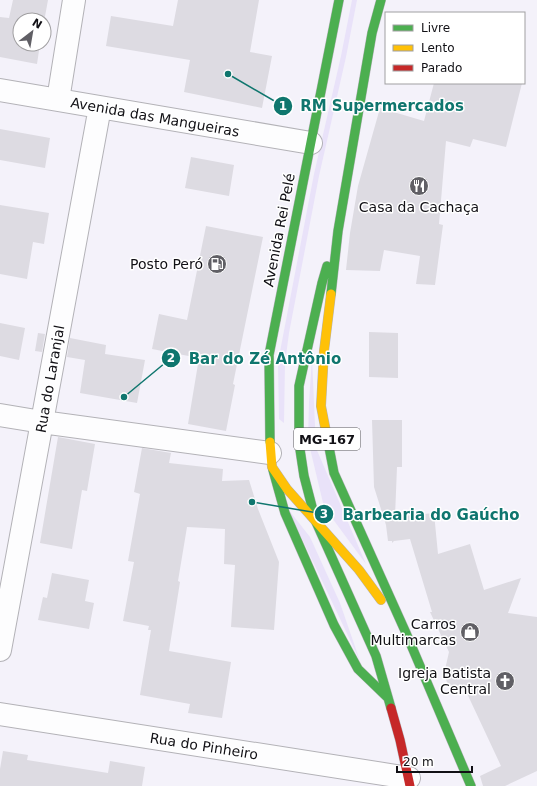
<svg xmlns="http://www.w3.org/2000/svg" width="537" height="786" font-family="'DejaVu Sans',sans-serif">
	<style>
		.green { fill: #e9e2f9 }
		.building { fill: #dddbe2 }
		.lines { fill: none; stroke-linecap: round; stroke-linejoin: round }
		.street-casing { stroke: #b3b2b7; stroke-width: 24 }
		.fast-casing { stroke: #b3b2b7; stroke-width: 10 }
		.slow-casing { stroke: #b3b2b7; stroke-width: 10 }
		.jam-casing { stroke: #b3b2b7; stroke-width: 10 }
		.street { stroke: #fdfdfe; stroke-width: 22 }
		.fast { stroke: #4caf50; stroke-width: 9 }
		.slow { stroke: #ffc107; stroke-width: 9 }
		.jam { stroke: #c62828; stroke-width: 9 }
		.labels { text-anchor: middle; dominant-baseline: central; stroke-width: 3; stroke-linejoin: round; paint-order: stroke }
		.shield { fill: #fff; stroke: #58585b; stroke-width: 1 }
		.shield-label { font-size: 13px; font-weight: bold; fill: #111015 }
		.street-label { font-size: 14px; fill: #111015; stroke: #fff }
		.poi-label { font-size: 14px; fill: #111015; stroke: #fff; text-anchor: end }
		.leader { fill: none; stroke: #0f766e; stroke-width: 1.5 }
		.callout-dot { fill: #0f766e; stroke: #fff; stroke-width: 1.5 }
		.mark-label { font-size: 12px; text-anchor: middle; font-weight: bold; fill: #fff }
		.callout-label { font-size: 15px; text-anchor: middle; font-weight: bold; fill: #0f766e; stroke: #fff; stroke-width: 3; stroke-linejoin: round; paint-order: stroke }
	</style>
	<rect width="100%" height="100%" fill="#f4f2fa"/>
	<path class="green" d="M352,0H357L346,57L319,176L289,333L285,363L284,423L279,419L278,362L314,174L341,56Z
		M312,358L316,448L366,564L324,507L308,440L309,402Z
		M288,509L310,537L340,603L360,661Z"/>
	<path class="building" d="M13,0H48L44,22V20H20V44H40L37,64L0,57V17L9,18Z
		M178,0H259L250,52L272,56L262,108L184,92L190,60L106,46L111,16L173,26Z
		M434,83H522L506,147L473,139L470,147L446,141L439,224L443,225L435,285L416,284L420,256L384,250L380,271L346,270L350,233L358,186L380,108L424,121Z
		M0,129L50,138L45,168L0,160Z
		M191,157L234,165L229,196L185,188Z
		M0,205L49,213L44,244L33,242L27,279L0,274Z
		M206,226L263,237L233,384L235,385L226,431L188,424L199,358L152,349L159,314L187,320Z
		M0,323L25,328L19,360L0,356Z
		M369,332L398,333V378L369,377Z
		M38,333L45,334L42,352L35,351Z
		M70,338L106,345L105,354L145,360L137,403L80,393L85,360L67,357Z
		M372,420H402V467H397L395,517L434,513L438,554L470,544L484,590L521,578L508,613L537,617V771L505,786H483L480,776L501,766L464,687L451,693L444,674L449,652L430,612H432L410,539L394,541L392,543V541H388L386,525L374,487Z
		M58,437L95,444L87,491L82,490L72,549L40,543Z
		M142,448L171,453L169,463L223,469L222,481L249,480L258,509L279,562L274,630L231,627L235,565L224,564L225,529L187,527L178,581L180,582L169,651L231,662L222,718L188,713L190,704L140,695L151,630H148L149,626L123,621L134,562L128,561L140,494L134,492Z
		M52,573L89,580L85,601L94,603L89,629L38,620L43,597L47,598Z
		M3,751L28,755L27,760L108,773L110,761L145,767L142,786H0V769Z"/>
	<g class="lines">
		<defs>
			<path id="street" d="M0,90L311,143
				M58,100L74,0
				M0,415L42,422L270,453
				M0,650L100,107
				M0,714L409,778"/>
			<path id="fast" d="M327,266L322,283L299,386V443L304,476L316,522L376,656L391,708
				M331,294L338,231L372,33L381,0
				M270,442L269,355L339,0
				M328,442L334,473L406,633L471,786
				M273,470L285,513L334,625L358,669L387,697"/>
			<path id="slow" d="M270,442L272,467L287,489L359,570L381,600
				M328,442L321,406L324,351L331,294"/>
			<path id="jam" d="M391,708L400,740L410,786"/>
		</defs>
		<use href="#street" class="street-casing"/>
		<use href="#fast" class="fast-casing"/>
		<use href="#slow" class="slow-casing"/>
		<use href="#jam" class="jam-casing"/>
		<use href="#street" class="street"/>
		<use href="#fast" class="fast"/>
		<use href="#slow" class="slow"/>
		<use href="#jam" class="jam"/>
	</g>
	<defs>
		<symbol id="restaurant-disc" viewBox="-11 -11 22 22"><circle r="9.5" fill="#605f65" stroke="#fff"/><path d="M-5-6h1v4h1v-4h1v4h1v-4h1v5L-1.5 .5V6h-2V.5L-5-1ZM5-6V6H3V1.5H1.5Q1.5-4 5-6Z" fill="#fff"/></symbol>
		<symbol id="fuel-disc" viewBox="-11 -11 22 22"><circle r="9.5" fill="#605f65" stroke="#fff"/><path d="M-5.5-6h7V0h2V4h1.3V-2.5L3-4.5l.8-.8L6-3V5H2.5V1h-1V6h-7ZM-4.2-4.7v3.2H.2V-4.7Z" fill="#fff"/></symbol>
		<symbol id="shop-disc" viewBox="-11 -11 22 22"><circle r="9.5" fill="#605f65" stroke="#fff"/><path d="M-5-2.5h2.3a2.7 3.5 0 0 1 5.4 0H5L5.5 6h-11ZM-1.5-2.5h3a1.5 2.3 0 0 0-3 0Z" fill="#fff"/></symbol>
		<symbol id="church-disc" viewBox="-11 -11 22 22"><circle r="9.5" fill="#605f65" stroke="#fff"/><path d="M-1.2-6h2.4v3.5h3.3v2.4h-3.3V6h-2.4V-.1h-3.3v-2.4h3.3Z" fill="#fff"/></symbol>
	</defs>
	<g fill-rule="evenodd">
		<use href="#restaurant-disc" x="408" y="175" width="22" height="22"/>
		<use href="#fuel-disc" x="206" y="253" width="22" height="22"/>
		<use href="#shop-disc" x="459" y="621" width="22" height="22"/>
		<use href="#church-disc" x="494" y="670" width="22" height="22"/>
	</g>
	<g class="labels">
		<rect class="shield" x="294" y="428" width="66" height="22" rx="3"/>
		<g class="shield-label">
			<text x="327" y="439">MG-167</text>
		</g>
		<g class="street-label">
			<text transform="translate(155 117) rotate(10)">Avenida das Mangueiras</text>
			<text transform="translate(279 230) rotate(-79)">Avenida Rei Pelé</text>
			<text transform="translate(50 379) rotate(-80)">Rua do Laranjal</text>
			<text transform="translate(204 746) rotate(9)">Rua do Pinheiro</text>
		</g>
		<g class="poi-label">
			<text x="419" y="207" text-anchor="middle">Casa da Cachaça</text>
			<text x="203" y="264">Posto Peró</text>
			<text x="456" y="624">Carros<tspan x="456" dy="16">Multimarcas</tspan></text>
			<text x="491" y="673">Igreja Batista<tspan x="491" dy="16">Central</tspan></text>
		</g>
	</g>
	<path class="leader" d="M228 74L283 106M124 397L171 358M252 502L324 514"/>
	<g class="callout-dot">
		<circle cx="228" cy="74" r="4"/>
		<circle cx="124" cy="397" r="4"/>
		<circle cx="252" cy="502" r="4"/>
		<circle cx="283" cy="106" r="10"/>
		<circle cx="171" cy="358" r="10"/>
		<circle cx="324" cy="514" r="10"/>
	</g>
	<g class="mark-label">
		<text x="283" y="110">1</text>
		<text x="171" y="362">2</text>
		<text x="324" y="518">3</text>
	</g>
	<g class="callout-label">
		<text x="382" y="111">RM Supermercados</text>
		<text x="265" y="364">Bar do Zé Antônio</text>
		<text x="431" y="520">Barbearia do Gaúcho</text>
	</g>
	<rect x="385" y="12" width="140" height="72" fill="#ffffff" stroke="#a09fa1"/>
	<rect x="393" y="25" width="20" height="6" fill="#4caf50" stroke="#a09fa1"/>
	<text x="421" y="32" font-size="12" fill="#111015">Livre</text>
	<rect x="393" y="45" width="20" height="6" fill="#ffc107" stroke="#a09fa1"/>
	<text x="421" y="52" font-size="12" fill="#111015">Lento</text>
	<rect x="393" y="65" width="20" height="6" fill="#c62828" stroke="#a09fa1"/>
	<text x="421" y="72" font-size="12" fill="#111015">Parado</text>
	<g transform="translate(32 32) rotate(31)"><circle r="19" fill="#ffffff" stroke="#a09fa1"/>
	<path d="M0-3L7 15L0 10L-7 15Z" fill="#605f65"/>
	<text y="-6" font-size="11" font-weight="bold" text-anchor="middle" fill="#111015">N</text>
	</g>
	<path d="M397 766v6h75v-6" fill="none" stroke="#111015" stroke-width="2"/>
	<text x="403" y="766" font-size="12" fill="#111015" stroke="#ffffff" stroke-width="3" paint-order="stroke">20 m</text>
</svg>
